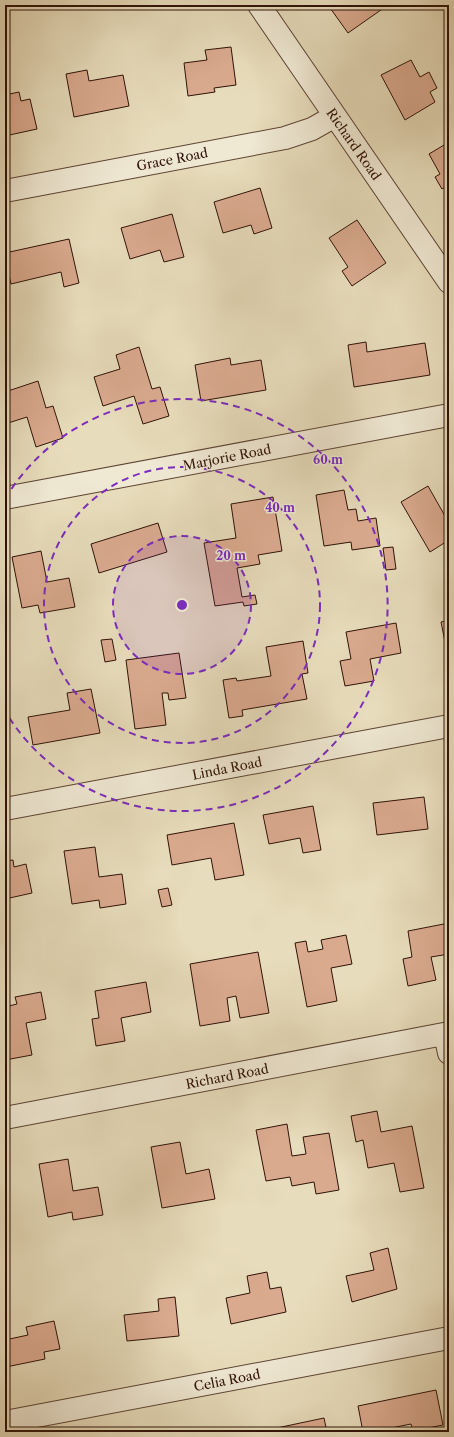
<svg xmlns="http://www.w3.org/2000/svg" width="454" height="1437" font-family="'Libre Caslon Text',serif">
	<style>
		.building { fill: #daaa8f; stroke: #2f1207 }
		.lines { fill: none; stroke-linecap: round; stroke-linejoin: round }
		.minor-casing { stroke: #5d4434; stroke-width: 24 }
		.minor { stroke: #efe8d3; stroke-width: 22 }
		.ring { fill: none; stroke: #7b2cbf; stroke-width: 2; stroke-dasharray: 7 5 }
		.labels { text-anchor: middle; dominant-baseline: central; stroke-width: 3; stroke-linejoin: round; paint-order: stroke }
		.street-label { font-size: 13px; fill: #2f1207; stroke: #efe8d3 }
		.centre { fill: #7b2cbf; stroke: #efe8d3; stroke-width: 2 }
		.ring-label { font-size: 12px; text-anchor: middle; font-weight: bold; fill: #7b2cbf; stroke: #efe8d3; stroke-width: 3; stroke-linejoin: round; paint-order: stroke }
	</style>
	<rect width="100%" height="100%" fill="#e7dcbb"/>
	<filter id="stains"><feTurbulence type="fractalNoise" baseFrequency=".005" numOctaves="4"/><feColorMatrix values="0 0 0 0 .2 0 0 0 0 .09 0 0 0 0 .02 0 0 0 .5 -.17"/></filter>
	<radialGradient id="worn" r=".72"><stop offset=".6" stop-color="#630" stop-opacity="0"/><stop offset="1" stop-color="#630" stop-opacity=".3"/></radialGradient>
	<path class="building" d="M328,5H388L348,33Z
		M231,47L236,85L214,88L215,92L188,96L184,63L207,60L205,50Z
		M411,60L420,77L429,72L437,88L430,92L435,102L405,120L381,75Z
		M87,70L89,81L123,75L129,106L74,117L66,74Z
		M19,92L21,101L30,99L37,129L5,136V105H7L5,95Z
		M449,142V190L447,186L442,189L435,177L440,174L429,154Z
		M260,188L272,228L254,234L251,225L223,233L214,202Z
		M172,214L184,257L164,262L160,250L130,259L121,228Z
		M357,220L386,263L352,286L342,271L348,267L329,238Z
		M69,239L79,283L64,287L61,272L11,284L5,259V253Z
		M366,342L367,352L425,343L430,375L354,387L348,345Z
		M139,347L152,389L160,387L169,416L143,424L134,396L103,406L94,377L120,369L116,355Z
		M230,358L231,365L261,360L266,390L201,401L195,365Z
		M38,381L46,408L53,406L63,438L36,447L27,417L5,424V392Z
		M428,486L445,516L449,514V540L430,552L401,502Z
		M344,490L348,510L356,509L358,521L376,518L380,546L352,550L351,542L324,546L316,495Z
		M273,497L282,551L258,555L260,564L237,568L242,597L255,595L257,604L244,606L243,602L215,606L204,543L236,538L231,504Z
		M158,523L167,552L99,573L91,544Z
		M393,547L396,569L386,570L383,548Z
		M41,551L47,582L69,578L75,607L40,613L38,605L22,608L12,557Z
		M449,620V662L441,622Z
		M396,623L401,653L370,659L374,681L345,686L340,661L351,659L346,632Z
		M112,639L116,660L105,662L101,640Z
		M303,641L308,673L302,674L307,699L242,710L243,716L229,718L223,680L236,678L237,681L271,676L266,647Z
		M179,653L186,698L169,700L168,693H162L166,725L135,729L126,660Z
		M91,689L100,733L33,745L28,717L70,710L67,693Z
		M424,797L428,829L377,835L373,803Z
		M313,806L321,850L303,853L300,838L269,844L263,815Z
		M234,823L244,875L215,880L211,858L172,865L167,835Z
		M95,847L99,877L122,874L126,904L100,908L99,900L72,904L64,851Z
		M13,860L14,867L26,864L32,893L5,899V861Z
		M168,888L172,905L162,907L158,890Z
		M449,923V954L431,957L436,980L408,986L403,959L412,957L408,931Z
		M346,935L352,964L331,968L337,1001L307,1007L295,943L306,941L308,952L323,949L321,940Z
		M258,952L269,1013L240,1018L236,996L227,998L230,1021L200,1026L190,964Z
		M146,982L151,1012L121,1018L125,1041L96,1046L92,1019L99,1018L95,991Z
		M41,992L46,1019L26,1023L32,1055L5,1060V1007L17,1004L15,997Z
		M377,1111L381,1132L412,1126L424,1188L400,1192L394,1163L368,1168L363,1140L356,1142L351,1116Z
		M287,1124L292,1156L306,1154L303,1137L329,1133L339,1190L316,1194L314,1182L292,1186L290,1177L266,1181L256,1130Z
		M180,1142L186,1174L209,1169L215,1199L162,1208L151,1147Z
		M68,1159L73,1191L98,1187L103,1215L73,1220L72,1212L48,1217L39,1164Z
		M388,1248L397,1289L352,1302L346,1276L374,1270L370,1253Z
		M267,1272L270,1289L281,1287L286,1312L231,1324L226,1298L250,1293L247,1276Z
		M175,1297L179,1336L127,1341L124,1315L159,1311L158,1299Z
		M54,1321L60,1349L44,1352L45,1359L6,1367L5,1340L28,1335L26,1327Z
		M436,1390L443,1425L413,1431L411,1424L371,1432H363L358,1406Z
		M324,1418L327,1432H273L272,1429Z"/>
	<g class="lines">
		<defs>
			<path id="minor" d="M259,5L449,282
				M5,191L285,138L312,129L335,116
				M5,498L449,415
				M5,809L449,726
				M445,1034L449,1053
				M5,1118L449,1033
				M5,1422L449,1338"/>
		</defs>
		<use href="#minor" class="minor-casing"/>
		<use href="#minor" class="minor"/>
	</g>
	<circle cx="182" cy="605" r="69" fill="#7b2cbf" fill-opacity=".12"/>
	<g class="ring">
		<circle cx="182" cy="605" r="69"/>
		<circle cx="182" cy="605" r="138"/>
		<path d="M5 499A206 206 0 1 1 5 711"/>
	</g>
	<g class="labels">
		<g class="street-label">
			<text transform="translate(354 144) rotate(55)">Richard Road</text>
			<text transform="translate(172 159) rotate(-11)">Grace Road</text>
			<text transform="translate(227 457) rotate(-11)">Marjorie Road</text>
			<text transform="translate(227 768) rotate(-11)">Linda Road</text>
			<text transform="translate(227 1076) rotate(-11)">Richard Road</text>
			<text transform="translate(227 1380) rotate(-11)">Celia Road</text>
		</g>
	</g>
	<circle cx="182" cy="605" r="6" class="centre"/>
	<g class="ring-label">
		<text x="328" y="464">60 m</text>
		<text x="280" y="512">40 m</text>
		<text x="231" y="560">20 m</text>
	</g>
	<rect width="454" height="1437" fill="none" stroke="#e7dcbb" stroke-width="20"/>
	<rect x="6" y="6" width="442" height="1425" fill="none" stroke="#2f1207" stroke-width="2"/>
	<rect x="10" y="10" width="434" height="1417" fill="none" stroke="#2f1207"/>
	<rect width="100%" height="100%" filter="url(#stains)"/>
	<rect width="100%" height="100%" fill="url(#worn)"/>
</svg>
